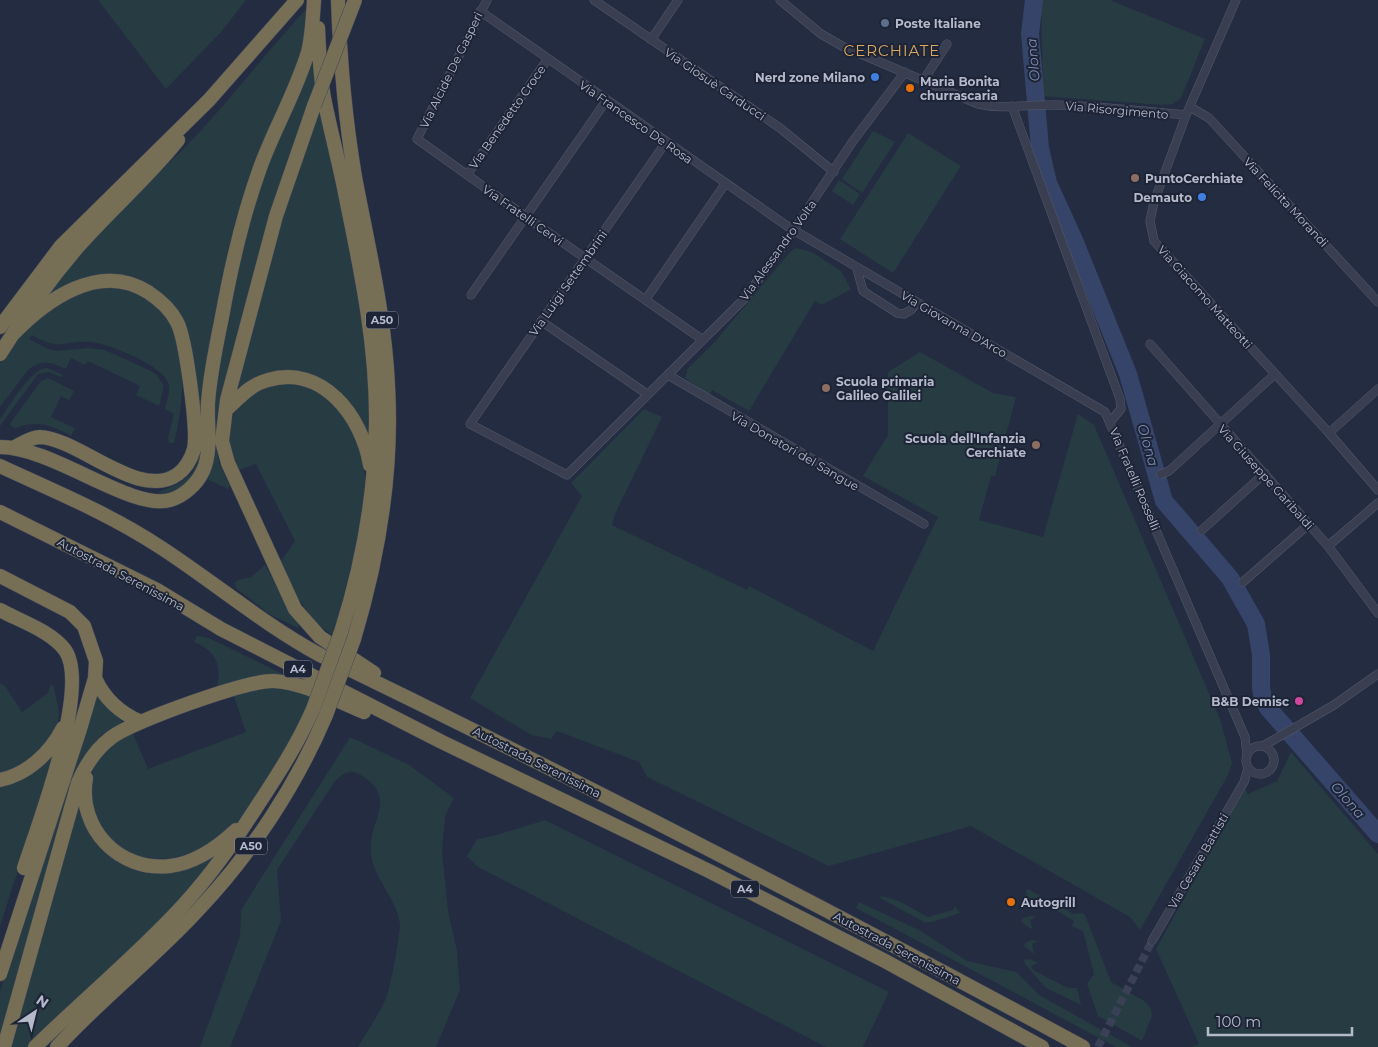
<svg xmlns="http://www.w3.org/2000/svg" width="1378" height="1047" font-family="Montserrat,sans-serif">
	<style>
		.green { fill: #263b42 }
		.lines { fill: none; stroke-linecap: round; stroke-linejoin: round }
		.river { stroke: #374469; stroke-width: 18 }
		.street-tunnel { stroke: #3a4157; stroke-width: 8; stroke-dasharray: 8 4; stroke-linecap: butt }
		.street-casing { stroke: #535a6b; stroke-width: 9 }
		.highway-casing { stroke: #404758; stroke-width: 15 }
		.street { stroke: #393f51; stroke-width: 8 }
		.highway { stroke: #776f55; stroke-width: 14 }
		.highway-bridge-casing { stroke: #404758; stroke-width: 15; stroke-linecap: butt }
		.highway-bridge { stroke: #776f55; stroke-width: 14 }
		.service-dot { fill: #5c6f8a; stroke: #1d2436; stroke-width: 2 }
		.shop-dot { fill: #3f7fe0; stroke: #1d2436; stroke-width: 2 }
		.food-dot { fill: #e8710a; stroke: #1d2436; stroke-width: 2 }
		.education-dot { fill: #8d6e63; stroke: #1d2436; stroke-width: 2 }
		.hotel-dot { fill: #d1479c; stroke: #1d2436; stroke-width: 2 }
		.labels { text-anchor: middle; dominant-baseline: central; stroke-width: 4; stroke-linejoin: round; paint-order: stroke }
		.shield { fill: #1d2436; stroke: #878d9e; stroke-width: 1 }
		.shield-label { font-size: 11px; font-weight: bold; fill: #b5bacb }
		.poi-label { font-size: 12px; font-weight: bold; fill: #b5bacb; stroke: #1d2436; text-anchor: start }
		.street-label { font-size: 12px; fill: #b5bacb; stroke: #1d2436 }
		.water-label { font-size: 14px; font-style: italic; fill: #7c8bb4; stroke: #1d2436 }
		.quarter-label { font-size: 15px; letter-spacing: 1px; fill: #dba861; stroke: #1d2436 }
	</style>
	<rect width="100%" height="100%" fill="#242c42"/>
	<path class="green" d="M98,0H246L222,31L166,89Z
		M1041,0H1110L1205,39L1181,98L1173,104L1162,105L1043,96Z
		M308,7L304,48L249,184L200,468L187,485L162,495L158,492C188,481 199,474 200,441L188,346L140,282L50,294L49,293C90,235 146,188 195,137C234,95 269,49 308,7Z
		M311,65H313L316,86L216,429L219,463L230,486L228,489L205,478C218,354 238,231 287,117C293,103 301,75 311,65Z
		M321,107L353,260L366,343L371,440H368L355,411L344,396L320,379L309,374L240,388L237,386L286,201Z
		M873,131L895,142L862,193L842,179Z
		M908,133L961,166L893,273L840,239Z
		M839,180L860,194L853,205L832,191Z
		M796,248L812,252L841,271L851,289L822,305L815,301L749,411L712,390L709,395L685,378L688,368L713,344L790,252Z
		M118,286C127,289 138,292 147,297C192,325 185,400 174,443H169L168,437L174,414L165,409C167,401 171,391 168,382C163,366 108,343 91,342C61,340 63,352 32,335L29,339L48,349L57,351L88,348L105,350L151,371L157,375L164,386L159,406L136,395L140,386L88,361L85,365L71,358L66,369C51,362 42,359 28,370L0,407V363L17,338L52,307L84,290Z
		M920,352L993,393L1016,397L995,476H991L979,520L1043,537L1078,414L1094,425L1220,719L1232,763L1228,775L1140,930L1130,917L971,826L829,866L647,777L639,762L557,731L551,739L531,735L470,698L582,496L571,483L644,409L662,417L615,514L612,525L747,590L749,586L873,651L938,517L863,476L888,435V372Z
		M47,368L63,375L61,377L49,372L38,374L0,426V419C10,405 31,368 47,368Z
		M48,378L74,391L69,400L61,396L51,417L75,428L71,436C51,425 38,420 15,428L10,425L11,422L41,381Z
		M291,381C301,385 318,387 327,394C331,398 335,404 339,409C392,473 353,566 334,636C305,618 294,591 281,561L295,541L256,464L238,470L230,444L229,432L234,413L258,389Z
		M265,565L290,612L299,625L298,628L271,615L236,588L235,583L238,580L251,577Z
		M197,636L209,638L285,675L284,677L217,687C222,665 216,651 194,642Z
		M0,683L5,686L22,712L48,693L51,684L53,685C55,694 59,706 59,716C56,747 24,764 0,775Z
		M283,686L313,695C294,741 260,808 220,837C173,871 107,869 92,805C88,790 91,770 99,757C107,745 120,739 132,731L148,769L246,732L233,694L248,689Z
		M98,692L124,724L92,746L79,764L0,1042V991Z
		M350,737L409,765L454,798L445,816L442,851L448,911L457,951L460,990L436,1047H358C367,1031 379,1015 386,998C391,986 399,939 400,926C400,905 376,880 372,860C363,823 402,801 361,775C349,768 344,773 335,781L277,870L281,921L230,1047H200L240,936L241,910Z
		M57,751L0,926V785Z
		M1291,752L1378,854V1047H1191L1199,1044L1156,949L1245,789L1248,794L1277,781Z
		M79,800L84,816L141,867L219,849L213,862L155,927L27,1047H10Z
		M545,820L889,992L863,1047H826L478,867L467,856L477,839L493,836Z
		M1028,889L1073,914L1082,913L1085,915L1111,982L1146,1002L1151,1009L1152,1016L1142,1041L1098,1016L1087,984L1094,974L1083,931L1072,926L1074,921L1037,899L1027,901L1026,890Z
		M882,896L899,901L928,917L953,910L955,906L960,913L932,922H924L882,899L880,897Z
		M859,902L921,931L967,961L1016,972L1039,995L1132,1047H1116L856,908Z
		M1031,916L1036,917L1030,920L1033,930L1021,922L1023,918Z
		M1031,940L1038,941L1032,944L1034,954L1024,946L1025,943Z
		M1030,959L1038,963L1031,966L1033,970L1068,988H1077L1081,1005L1046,988L1025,964L1024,960Z"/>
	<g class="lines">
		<path class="river" d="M1034,0L1030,34L1040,148L1048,183L1074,240L1128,374L1164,501L1230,578L1256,624L1261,655V687L1263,699L1268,708L1378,834"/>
		<path class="street-tunnel" d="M1098,1047L1152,941"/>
		<defs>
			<path id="street" d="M487,0L417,139L526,217L703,340
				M594,0L780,128L834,172
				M780,0L821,34L842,46L978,104C1004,110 1029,104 1055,105C1099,106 1143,111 1186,115L1236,0
				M480,11L790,228L1105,412L1245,737L1247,754
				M651,40L678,0
				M923,81L947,44
				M1012,106L1120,399L1121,409L1110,422
				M1190,107L1209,118L1378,302
				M1186,115L1154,202L1150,221L1154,241L1329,433L1378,389
				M666,142L470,424L567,475L745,298L783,246L853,141L905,72
				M467,175L547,60
				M857,269L863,291L897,313L904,314L911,310L917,303
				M471,295L606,101
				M646,299L725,184
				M541,321L647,394
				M1150,344L1328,546L1378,613
				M668,375L924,524
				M1329,433L1378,490
				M1161,474L1169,471L1275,374
				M1202,530L1265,473
				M1328,546L1378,503
				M1243,582L1309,524
				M1263,746L1334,705L1378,674
				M1246 760a14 14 0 1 1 28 0a14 14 0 1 1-28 0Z
				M1152,941L1244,782L1248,768"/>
			<path id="highway" d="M338,0C340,60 345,118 355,177C368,246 385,315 388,386C393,473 379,556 354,639
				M318,28C319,53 320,79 325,103C332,137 341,170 347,203C362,275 377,350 376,424C375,494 362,566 341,632
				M314,106L276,216L227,400L222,441L228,463L295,609L320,637L374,673
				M0,327L61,246L209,100L297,0
				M12,335C46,300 99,261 148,292C160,300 171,310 177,322C186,339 198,431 194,449C191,459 186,468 178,474C140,502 80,439 40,437C31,437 23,443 15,447
				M0,354C23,317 48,282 76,249C109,211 147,179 178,140
				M227,409C239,398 251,384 268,380C322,364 362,416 370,465
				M0,447C53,447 131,511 170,500C184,496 197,484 203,471C212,451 207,425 208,403C210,374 216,346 222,317C231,267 243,215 260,168C274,129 296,92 308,52C312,36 313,17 314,0
				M0,466C54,491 110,514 160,547C214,582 263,624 320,655C578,780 832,911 1083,1047
				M0,512L157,590L221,629L442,742L709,871L885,961L1042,1047
				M0,576L70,612L84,626L96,661L95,678L80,729L0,974
				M0,610C20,621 51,631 65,650C91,687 38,825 24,868
				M95,678C104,698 120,713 141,722
				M86,778C77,828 119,872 170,866C195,863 218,847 236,830
				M0,780C28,774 50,753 63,728
				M4,1047L78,783C85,766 97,748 112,737C134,721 247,680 274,681C305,683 335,700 364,712
				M35,1047C80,1003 129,962 173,916C203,885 226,854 250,817C273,782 296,748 313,709
				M57,1047C101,999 154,958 198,910C251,854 296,786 326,715"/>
		</defs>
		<use href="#street" class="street-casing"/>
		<use href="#highway" class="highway-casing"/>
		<use href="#street" class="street"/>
		<use href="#highway" class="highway"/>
		<defs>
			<path id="highway-bridge" d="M314,106L355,0
				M313,709L341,632
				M326,715L354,639"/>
		</defs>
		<use href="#highway-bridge" class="highway-bridge-casing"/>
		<use href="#highway-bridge" class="highway-bridge"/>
	</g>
	<circle class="service-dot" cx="885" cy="23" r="5"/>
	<g class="shop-dot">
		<circle cx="875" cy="77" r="5"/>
		<circle cx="1202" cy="197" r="5"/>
	</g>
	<g class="food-dot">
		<circle cx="910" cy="88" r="5"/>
		<circle cx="1011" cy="902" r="5"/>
	</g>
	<g class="education-dot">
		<circle cx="1135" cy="178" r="5"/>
		<circle cx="826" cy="388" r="5"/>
		<circle cx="1036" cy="445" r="5"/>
	</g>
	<circle class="hotel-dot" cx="1299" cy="701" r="5"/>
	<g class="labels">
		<g class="shield">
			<rect x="366" y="311.5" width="32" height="17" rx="4"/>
			<rect x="284" y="660.5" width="28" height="17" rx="4"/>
			<rect x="235" y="837.5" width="32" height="17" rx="4"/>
			<rect x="731" y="880.5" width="28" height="17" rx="4"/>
		</g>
		<g class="shield-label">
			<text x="382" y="320">A50</text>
			<text x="298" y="669">A4</text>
			<text x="251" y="846">A50</text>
			<text x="745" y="889">A4</text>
		</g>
		<g class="poi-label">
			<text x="895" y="23">Poste Italiane</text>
			<text x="865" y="77" text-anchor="end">Nerd zone Milano</text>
			<text x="920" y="81">Maria Bonita<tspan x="920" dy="14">churrascaria</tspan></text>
			<text x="1145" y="178">PuntoCerchiate</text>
			<text x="1192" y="197" text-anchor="end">Demauto</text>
			<text x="836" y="381">Scuola primaria<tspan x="836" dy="14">Galileo Galilei</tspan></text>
			<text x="1026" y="438" text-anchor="end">Scuola dell'Infanzia<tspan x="1026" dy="14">Cerchiate</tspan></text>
			<text x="1289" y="701" text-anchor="end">B&amp;B Demisc</text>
			<text x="1021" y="902">Autogrill</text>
		</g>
		<g class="street-label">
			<text transform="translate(451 70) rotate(-64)">Via Alcide De Gasperi</text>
			<text transform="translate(715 84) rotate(34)">Via Giosuè Carducci</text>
			<text transform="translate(1117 110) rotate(5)">Via Risorgimento</text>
			<text transform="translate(507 117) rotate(-55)">Via Benedetto Croce</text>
			<text transform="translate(636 122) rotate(35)">Via Francesco De Rosa</text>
			<text transform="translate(1286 202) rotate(47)">Via Felicita Morandi</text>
			<text transform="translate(523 215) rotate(35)">Via Fratelli Cervi</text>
			<text transform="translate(778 250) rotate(-54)">Via Alessandro Volta</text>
			<text transform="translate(568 283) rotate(-55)">Via Luigi Settembrini</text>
			<text transform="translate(1205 297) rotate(48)">Via Giacomo Matteotti</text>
			<text transform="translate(954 324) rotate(30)">Via Giovanna D'Arco</text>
			<text transform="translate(795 451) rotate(30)">Via Donatori del Sangue</text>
			<text transform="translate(1266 477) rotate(48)">Via Giuseppe Garibaldi</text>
			<text transform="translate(1135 479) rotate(67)">Via Fratelli Rosselli</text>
			<text transform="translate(121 574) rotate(28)">Autostrada Serenissima</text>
			<text transform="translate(537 762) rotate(27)">Autostrada Serenissima</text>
			<text transform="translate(1198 861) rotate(-60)">Via Cesare Battisti</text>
			<text transform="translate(897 948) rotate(28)">Autostrada Serenissima</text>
		</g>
		<g class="water-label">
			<text transform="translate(1033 60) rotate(-95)">Olona</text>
			<text transform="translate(1148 445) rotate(74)">Olona</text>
			<text transform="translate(1348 800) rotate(49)">Olona</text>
		</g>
		<g class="quarter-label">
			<text x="892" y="50">CERCHIATE</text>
		</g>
	</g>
	<g transform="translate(35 1012) rotate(35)" stroke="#1d2436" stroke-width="4" paint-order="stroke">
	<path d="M0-4L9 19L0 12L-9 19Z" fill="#b5bacb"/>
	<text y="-8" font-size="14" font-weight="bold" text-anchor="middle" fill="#b5bacb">N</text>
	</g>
	<path d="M1208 1027v8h144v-8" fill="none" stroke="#b5bacb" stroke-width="2.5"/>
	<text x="1216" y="1027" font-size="15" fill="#b5bacb" stroke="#1d2436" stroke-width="4" paint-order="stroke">100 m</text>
</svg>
